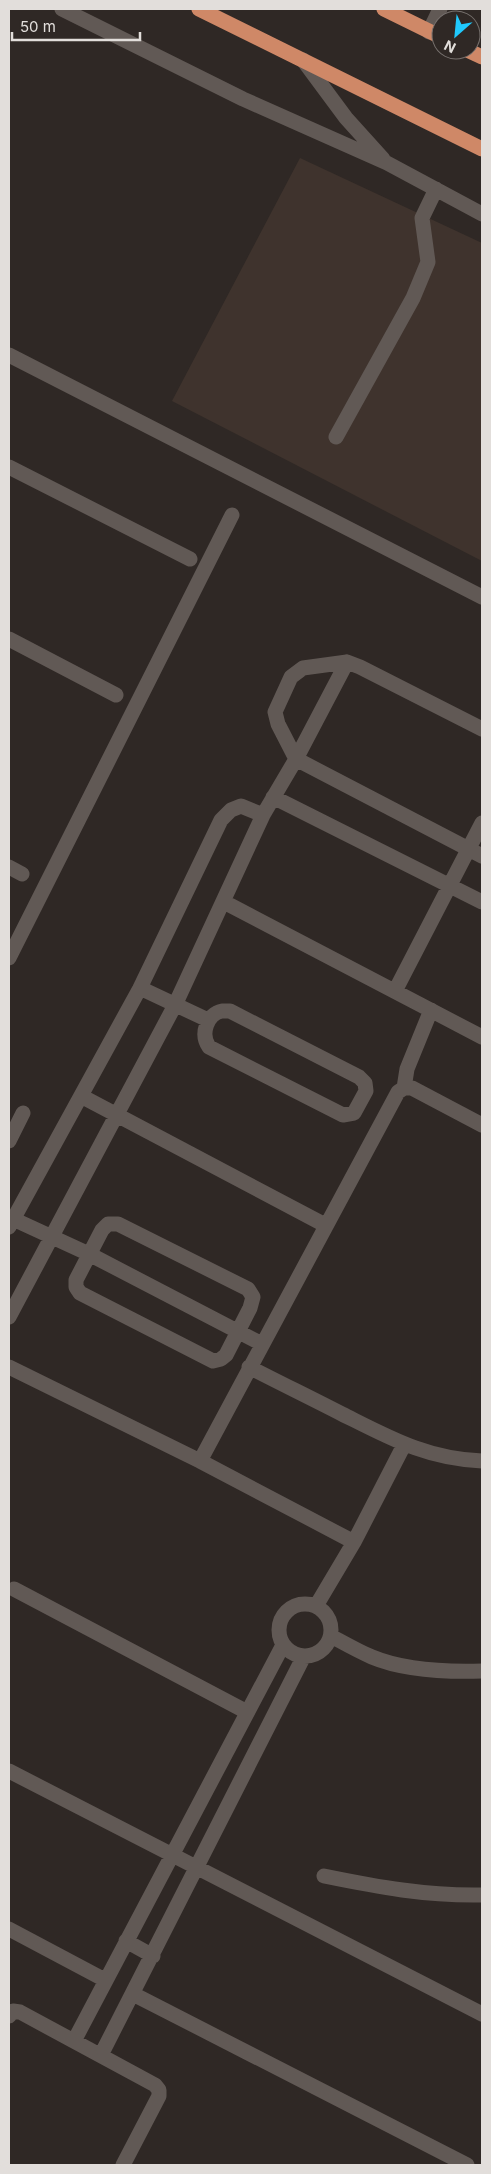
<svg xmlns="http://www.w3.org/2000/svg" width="491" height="2174" font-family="Inter,sans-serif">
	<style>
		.built { fill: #3f332d }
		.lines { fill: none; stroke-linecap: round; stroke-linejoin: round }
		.minor { stroke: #615955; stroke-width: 15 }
		.highway { stroke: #cf8867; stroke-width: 15 }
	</style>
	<rect width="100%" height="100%" fill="#2f2825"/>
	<path class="built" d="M300,158L482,243V561L172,401Z"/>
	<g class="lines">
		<path class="minor" d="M62,9L243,99L387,163L482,214
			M429,32L440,9
			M303,60L346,118L383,159
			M9,355L482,597
			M336,437L413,298L428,262L422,218L436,189
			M9,467L190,559
			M9,639L116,695
			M482,729L360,667L347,662L303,668L291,677L275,712L278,724L296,759L482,856
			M273,797L482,902
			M9,867L22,874
			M224,902L482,1037
			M9,958L232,515
			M140,988L208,1020
			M395,991L482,823
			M222,1011H230L359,1077L365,1083L366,1091L354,1113L343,1115L209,1047C200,1034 207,1014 222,1011Z
			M404,1088L407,1069L431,1010
			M81,1096L325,1225
			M9,1141L23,1113
			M13,1219L89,1254L262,1344
			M108,1224H118L248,1289L253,1297L250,1308L226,1355L221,1359L213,1361L80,1293L76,1287V1280L102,1230Z
			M9,1227L140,988L221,820L231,810L241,806L263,815
			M9,1317L175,1005L263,815L296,759L347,662
			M9,1367L200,1461L354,1542
			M249,1367C280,1383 311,1398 342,1414C390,1438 427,1459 482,1461
			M200,1461L398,1092L404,1088H412L482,1125
			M14,1589L247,1712
			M279 1630a26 26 0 1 1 52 0a26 26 0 1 1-52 0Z
			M316,1606L354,1542L404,1445
			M331,1636C344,1643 358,1651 372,1657C403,1670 449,1672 482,1671
			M9,1771L482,2014
			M324,1876C378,1887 426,1896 482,1895
			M9,1929L105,1980
			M126,1941L153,1956
			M133,1994L467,2165
			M9,2016L13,2011L20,2012L155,2085L159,2090V2096L123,2165
			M74,2041L283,1645
			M101,2055L304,1656"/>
		<path class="highway" d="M199,9L482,149
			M384,9L441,37
			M467,50L482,57"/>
	</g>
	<rect width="491" height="2174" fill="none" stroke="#e2dedb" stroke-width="20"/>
	<g transform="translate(456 35) rotate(207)"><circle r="24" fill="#2f2825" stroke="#77716e"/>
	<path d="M0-4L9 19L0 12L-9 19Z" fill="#20c9fd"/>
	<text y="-8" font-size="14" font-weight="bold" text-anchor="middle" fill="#e2dedb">N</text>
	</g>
	<path d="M12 32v8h128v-8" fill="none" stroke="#e2dedb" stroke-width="2.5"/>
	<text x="20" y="32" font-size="15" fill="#e2dedb" stroke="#2f2825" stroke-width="4" paint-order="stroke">50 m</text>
</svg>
